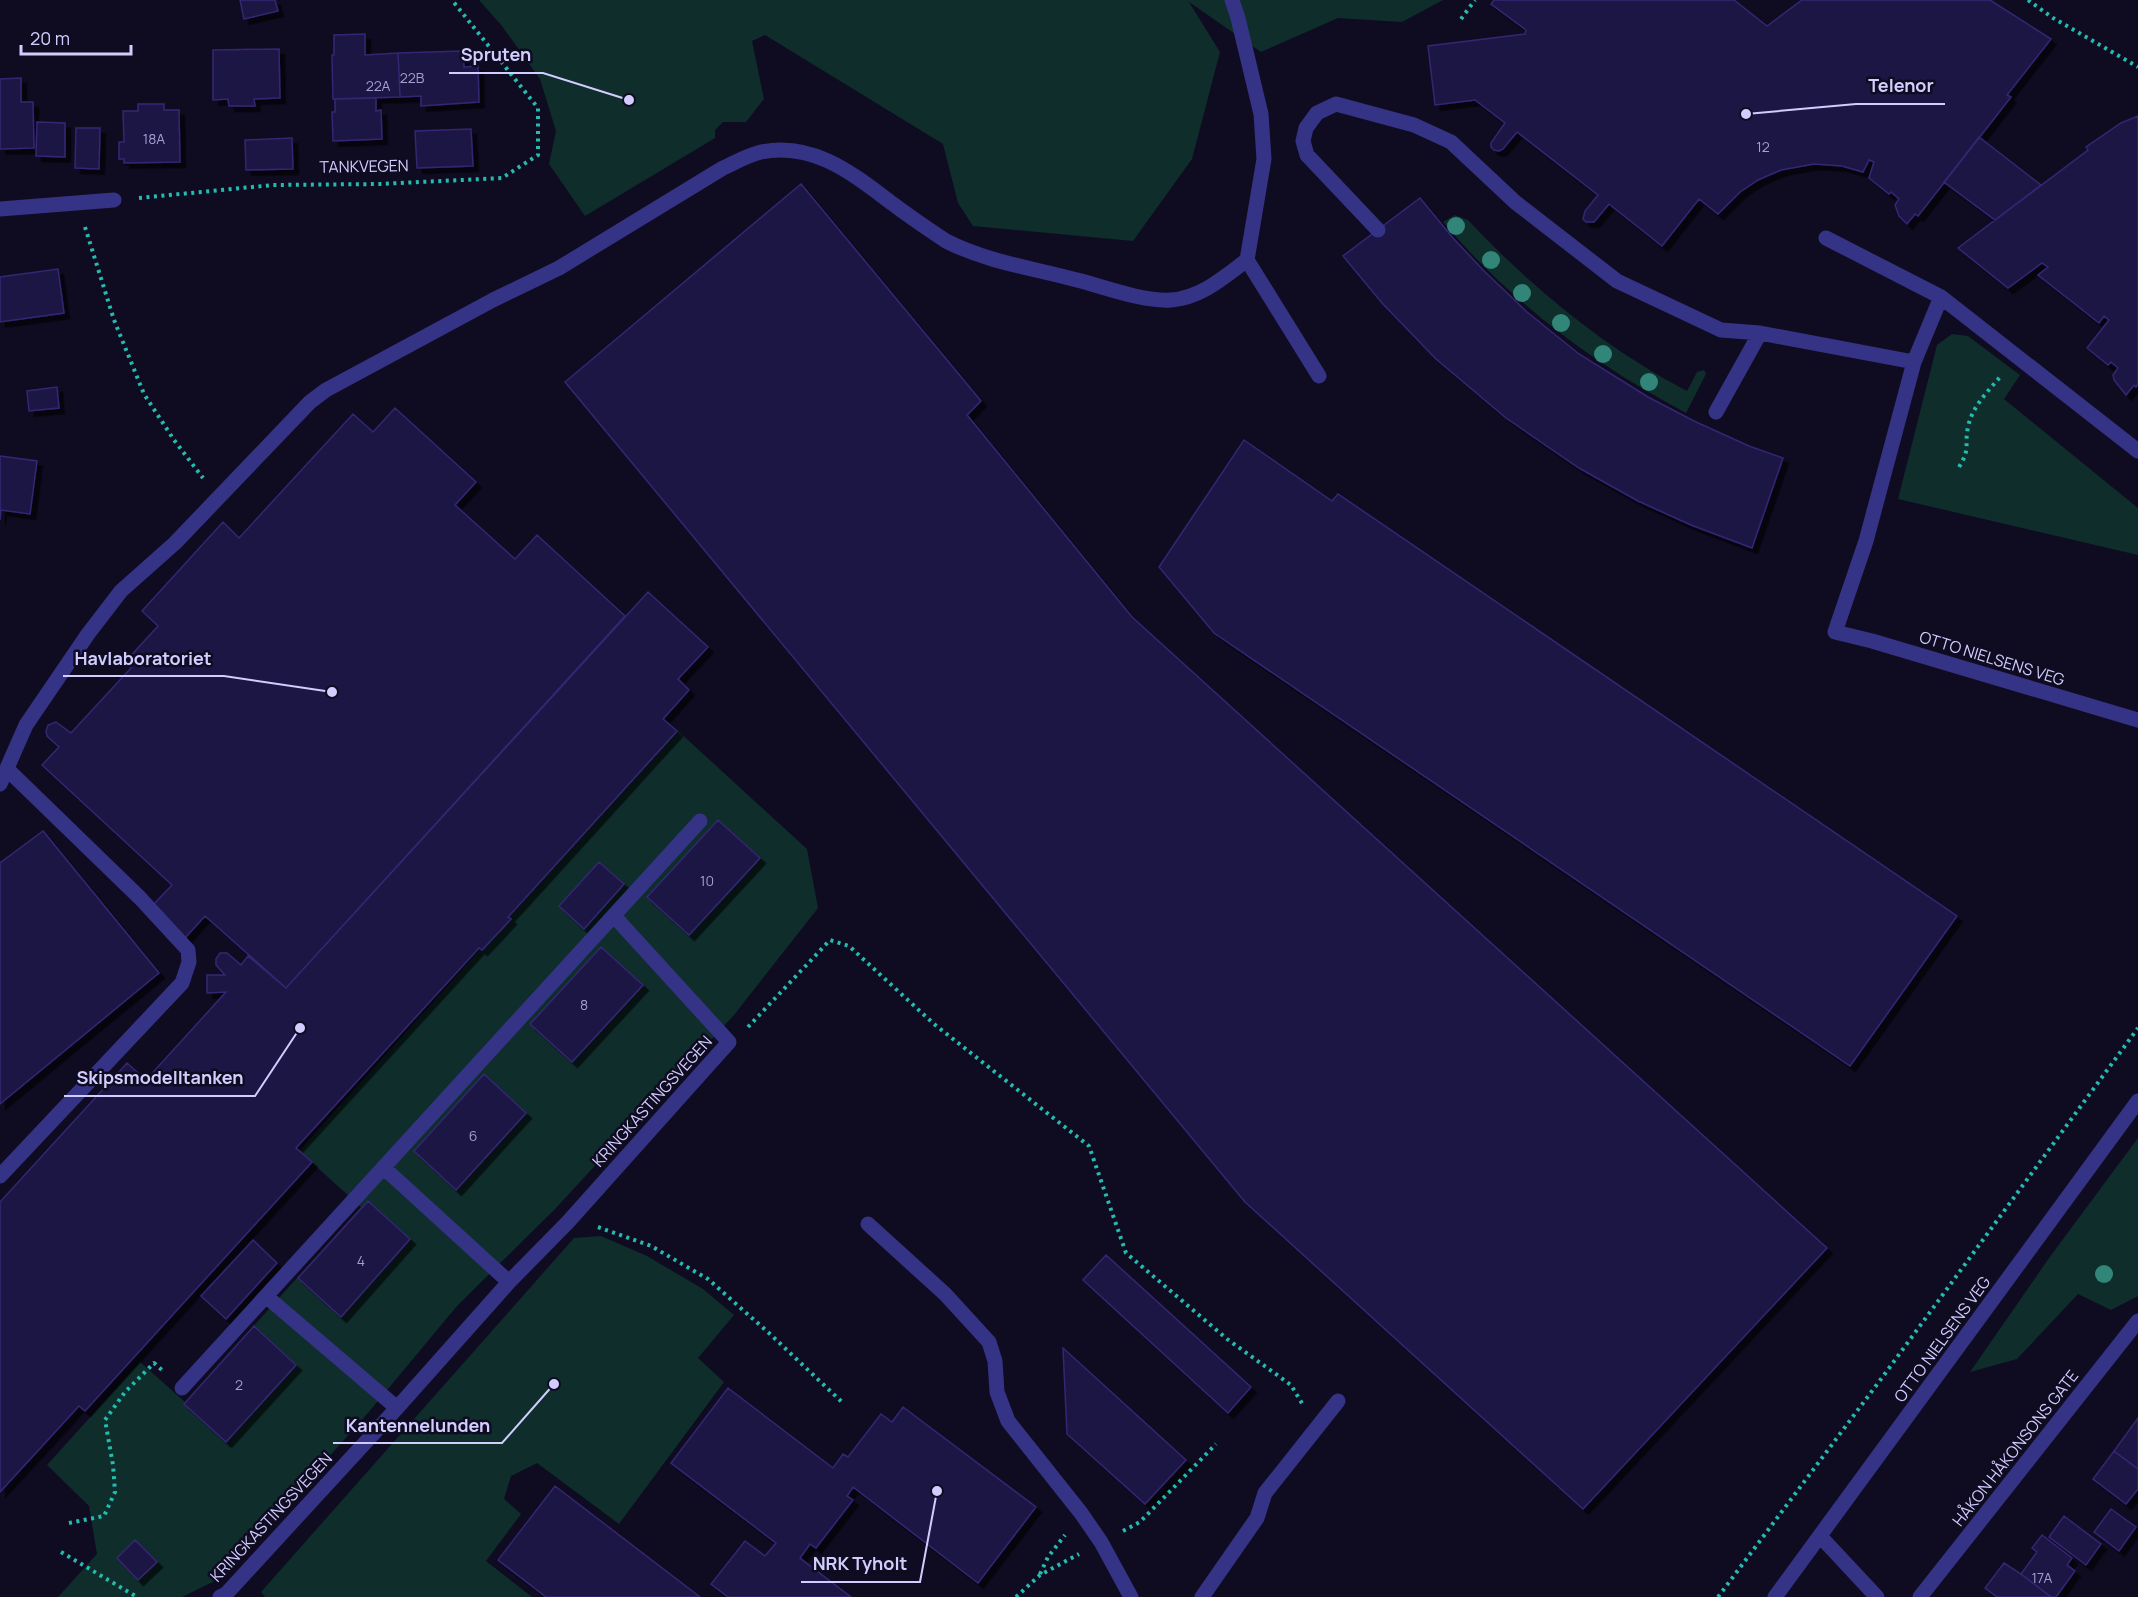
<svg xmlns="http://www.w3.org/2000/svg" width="2138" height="1597" font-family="Manrope,sans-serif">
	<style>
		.green { fill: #0e2d2b; fill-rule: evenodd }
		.building { fill: #1f1645; stroke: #342673; stroke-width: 1.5; filter: url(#shadow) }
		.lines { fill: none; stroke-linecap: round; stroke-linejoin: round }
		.path { stroke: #24bcb0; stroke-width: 4; stroke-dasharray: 3 4.5; stroke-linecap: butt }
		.minor { stroke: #353385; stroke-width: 15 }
		.tree { fill: #328579 }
		.labels { text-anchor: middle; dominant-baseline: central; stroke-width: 5; stroke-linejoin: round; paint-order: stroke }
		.number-label { font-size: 14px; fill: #a59fd0 }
		.street-label { font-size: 16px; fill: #d2cdff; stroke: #0f0c22 }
		.leader { fill: none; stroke: #d2cdff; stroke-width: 2 }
		.callout-dot { fill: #d2cdff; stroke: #0f0c22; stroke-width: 2 }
		.callout-label { font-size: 18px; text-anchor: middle; font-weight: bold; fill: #d2cdff; stroke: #0f0c22; stroke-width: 5; stroke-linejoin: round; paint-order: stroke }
	</style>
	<defs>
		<filter id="shadow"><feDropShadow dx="5.5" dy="5.5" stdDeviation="0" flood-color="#0009"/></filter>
	</defs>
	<rect width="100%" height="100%" fill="#0f0c22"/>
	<path class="green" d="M479,0H1443L1402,22L1338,18L1261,52L1189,2L1220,52L1192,159L1133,241L973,226L958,203L943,144L765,35L752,41L764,99L746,122H723L715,130V138L585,216L549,164L556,131L540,79L502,26Z
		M1455,215L1468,220C1532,288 1604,347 1687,391L1697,372L1704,370L1706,374L1686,413C1593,364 1511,302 1443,222Z
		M1952,334L1968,336L2020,375L2004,399L2138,508V555L1898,499L1937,345Z
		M677,730L807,849L818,908L734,1015L556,1208L457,1306L368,1413L221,1578L182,1597H58L97,1554L89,1506L47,1465L140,1362L185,1402L361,1207L299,1151ZM254,1327L296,1365L226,1441L184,1403Z
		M2138,1138V1296L2111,1310L2078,1294L2017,1359L1970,1372L2049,1258Z
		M601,1236L647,1256L703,1289L734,1315L698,1358L724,1382L619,1524L537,1463L511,1476L504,1499L521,1514L486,1561L532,1597H265L261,1592L574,1238Z"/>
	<path class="building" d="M240,0H275L278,11L244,19Z
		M1494,0H1734L1767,26L1802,0H1990L2051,39L2007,95L2011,97L1918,216L1915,214L1907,224L1899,216L1895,205L1899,199L1891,192L1889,194L1869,178L1874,162L1869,160L1863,172L1842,166L1814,164L1781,170L1758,180L1740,192L1718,214L1699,199L1662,246L1609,204L1594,222H1586L1583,219L1585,211L1598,195L1517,132L1503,149L1499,151L1494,150L1491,147V143L1505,123L1475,100L1435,105L1428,46L1525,34L1526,30L1491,4Z
		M365,34V55L398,53L400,97L333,99L332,55H334V35Z
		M279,49L280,98L254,99L255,106H229L228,99L213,100V50Z
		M463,51L464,67L478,66L479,102L421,106V96L400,97L398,53Z
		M21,78V102H33L34,148L0,149V79Z
		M376,98V111L381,110L382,139L333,141L332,112H335V99Z
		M138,104H164V110H179L180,162L124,163V159H119V142H124L123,111H138Z
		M2138,116V384L2136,387L2134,385L2126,395L2114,380L2113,375L2118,368L2111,362L2108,365L2087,348L2109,320L2104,316L2099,323L2038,275L2048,267L2042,263L2008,288L1958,248L2088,150L2086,147L2121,123Z
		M37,122L65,123V157L36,156Z
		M76,128H100L99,169L75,168Z
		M471,129L473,166L417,168L415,131Z
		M1979,137L2041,185L1995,220L1944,182Z
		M292,138L293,169L246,170L245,140Z
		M801,184L981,401L967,415L1132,617L1827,1248L1583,1509L1245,1202L565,382Z
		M1420,198L1453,238L1484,271L1527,312L1579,354L1648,397L1694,421L1749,446L1783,458L1752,548L1691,525L1638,501L1579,468L1506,418L1436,359L1382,303L1343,256Z
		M58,269L64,313L0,322V277Z
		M57,387L59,408L29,411L27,391Z
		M395,408L476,482L455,505L515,559L537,535L625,616L286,988L205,916L185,938L151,907L172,885L42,765L59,747L47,736L46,731L48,725L56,722L71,733L131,668L125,662L158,626L142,611L223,522L239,538L353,414L373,432Z
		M1244,440L1332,501L1338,494L1957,916L1850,1066L1214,633L1159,567Z
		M0,456L37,461L30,514L1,510L0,520Z
		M648,592L708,647L678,679L689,690L663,719L677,731L508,917L511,919L482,950L479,948L296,1148L312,1162L85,1411L79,1406L0,1492V1202L127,1063L146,1080L226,992L207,993V975H225L216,965V959L220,953H227L241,965L248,956L286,988Z
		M718,820L760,858L689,935L647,897Z
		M43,831L159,973L0,1104V863Z
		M599,862L624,884L584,929L559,906Z
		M601,947L643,985L572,1062L530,1024Z
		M484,1074L526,1113L456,1190L414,1151Z
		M368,1201L410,1239L341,1317L298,1278Z
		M253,1240L277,1263L226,1319L201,1296Z
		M1106,1255L1251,1387L1228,1413L1083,1280Z
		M254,1326L296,1365L226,1442L184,1404Z
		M1063,1348L1186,1460L1145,1504L1067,1434Z
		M728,1388L833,1468L843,1454L848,1457L881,1414L892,1422L903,1407L1036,1507L978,1583L853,1487L847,1496L853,1500L816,1548L810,1544L800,1558L851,1597H728L711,1584L745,1541L765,1556L776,1543L671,1463Z
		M2138,1418V1469L2114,1451Z
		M2114,1451L2138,1469V1489L2126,1504L2093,1479Z
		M555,1486L700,1597H546L498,1560Z
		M2111,1509L2136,1527L2119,1551L2094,1532Z
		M2064,1516L2101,1544L2086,1565L2049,1537Z
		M2042,1535L2072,1558L2067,1565L2075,1571L2056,1597H2051L2021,1574L2037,1552L2032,1548Z
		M135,1540L157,1562L138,1580L117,1558Z
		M2004,1563L2021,1574L2051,1597H1997L1985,1588Z"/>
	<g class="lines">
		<path class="path" d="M2028,0L2053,18L2138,67
			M1461,19L1475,0
			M139,198L273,185L380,184L502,178L538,155V108L452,0
			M85,227L114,320L144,394L174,440L203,478
			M1959,467C1971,448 1964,446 1968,427C1972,407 1988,391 2001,376
			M748,1027L830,940L849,946L934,1024L1089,1146L1126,1253L1227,1339L1291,1385L1303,1405
			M598,1227L651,1246L708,1279L770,1334L844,1404
			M69,1523L104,1516L115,1492L113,1465L105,1420L125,1392L154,1363L162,1370
			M1123,1531L1140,1522L1216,1444
			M61,1552L137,1597
			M1040,1574L1048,1557L1065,1535
			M1016,1597L1040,1575L1079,1554
			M1718,1597L1884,1375L2138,1028"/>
		<path class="minor" d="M1232,0L1238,18L1261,114L1264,159L1247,260L1319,376
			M0,209L114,200
			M1378,230L1307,155L1303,141L1306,128L1317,113L1336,104L1414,125L1451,142L1515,202L1617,281L1721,330L1760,333L1914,362
			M1826,238L1941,297L1914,362L1866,541L1835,632L1872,641L2138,720
			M1941,297L2138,451
			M1716,412L1760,333
			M0,784L26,725L88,634L121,591L175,543L310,402L326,390L493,300L559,268L723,168C736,162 748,155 761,152C814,141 854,175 893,204C910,217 928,229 946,241C987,262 1033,268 1077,280C1105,287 1143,302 1171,300C1201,298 1224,277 1247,260
			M384,1168L509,1282
			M0,1176L182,983L189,962L188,950L140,898L7,769
			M868,1224L945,1294L989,1342L995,1361L997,1392L1008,1421L1081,1513L1101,1542L1131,1597
			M267,1297L397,1408
			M182,1388L700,821
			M1820,1536L1877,1597
			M220,1597L226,1594L397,1408L509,1282L568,1222L729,1042L614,916
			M1202,1597L1257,1518L1265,1493L1338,1401
			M1775,1597L2138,1101
			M1920,1597L2138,1321"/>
	</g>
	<g class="tree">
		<circle cx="1456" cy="226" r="9"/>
		<circle cx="1491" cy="260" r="9"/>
		<circle cx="1522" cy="293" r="9"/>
		<circle cx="1561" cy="323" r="9"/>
		<circle cx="1603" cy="354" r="9"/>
		<circle cx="1649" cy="382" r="9"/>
		<circle cx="2104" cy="1274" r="9"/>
	</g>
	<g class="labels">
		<g class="number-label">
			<text x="412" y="77">22B</text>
			<text x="378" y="85">22A</text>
			<text x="154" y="138">18A</text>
			<text x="1763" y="146">12</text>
			<text x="707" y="880">10</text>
			<text x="584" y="1004">8</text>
			<text x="473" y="1135">6</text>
			<text x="361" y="1260">4</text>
			<text x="239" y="1384">2</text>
			<text x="2042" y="1577">17A</text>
		</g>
		<g class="street-label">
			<text transform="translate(364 166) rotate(-1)">TANKVEGEN</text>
			<text transform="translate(1992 658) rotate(17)">OTTO NIELSENS VEG</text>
			<text transform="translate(652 1101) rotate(-48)">KRINGKASTINGSVEGEN</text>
			<text transform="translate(1942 1339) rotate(-54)">OTTO NIELSENS VEG</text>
			<text transform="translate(2015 1448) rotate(-52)">HÅKON HÅKONSONS GATE</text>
			<text transform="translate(271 1517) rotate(-47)">KRINGKASTINGSVEGEN</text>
		</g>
	</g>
	<path class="leader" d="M629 100L543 73H449M1746 114L1856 104H1945M332 692L224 676H63M300 1028L255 1096H64M554 1384L502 1443H333M937 1491L920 1582H801"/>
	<g class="callout-dot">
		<circle cx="629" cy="100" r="6"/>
		<circle cx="1746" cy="114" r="6"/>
		<circle cx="332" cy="692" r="6"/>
		<circle cx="300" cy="1028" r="6"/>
		<circle cx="554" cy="1384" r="6"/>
		<circle cx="937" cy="1491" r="6"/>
	</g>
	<g class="callout-label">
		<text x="496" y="61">Spruten</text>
		<text x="1901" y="92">Telenor</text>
		<text x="143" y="665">Havlaboratoriet</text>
		<text x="160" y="1084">Skipsmodelltanken</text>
		<text x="418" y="1432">Kantennelunden</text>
		<text x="860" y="1570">NRK Tyholt</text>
	</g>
	<path d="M21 45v9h110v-9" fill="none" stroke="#d2cdff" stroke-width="3"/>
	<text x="30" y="45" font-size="18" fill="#d2cdff" stroke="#0f0c22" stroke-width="4.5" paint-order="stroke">20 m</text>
</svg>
